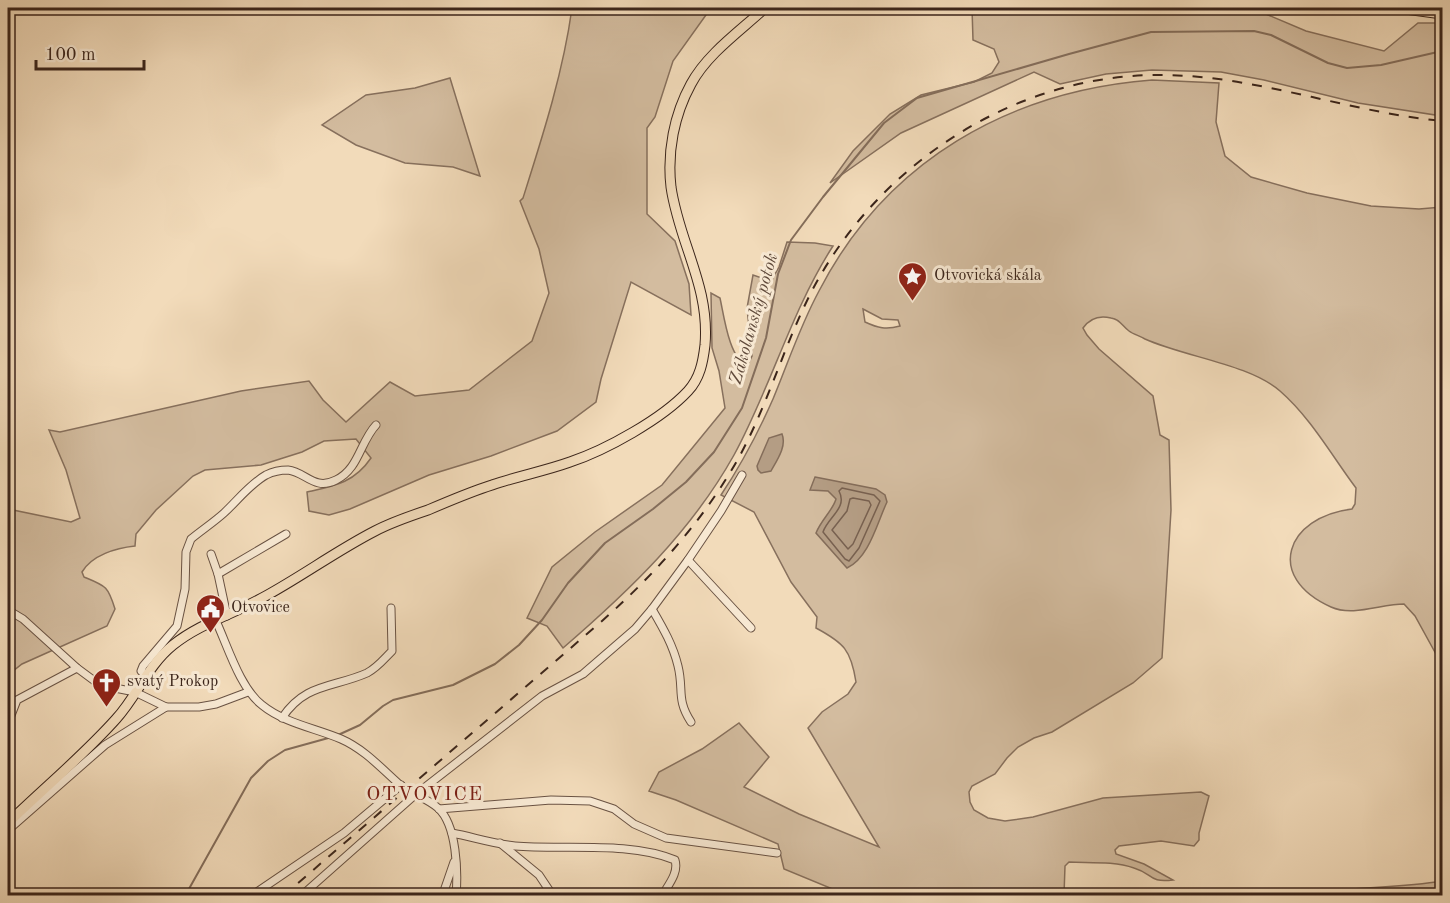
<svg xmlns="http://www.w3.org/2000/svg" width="1450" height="903" font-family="'Old Standard TT',serif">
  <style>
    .green { fill: #d3bc9f; stroke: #87705d; stroke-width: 1.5; fill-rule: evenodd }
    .water { fill: #b49d84; stroke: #846d5a; stroke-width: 1.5 }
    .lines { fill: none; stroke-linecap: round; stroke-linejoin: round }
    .shore { stroke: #786150; stroke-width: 1.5 }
    .stream { stroke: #846d5a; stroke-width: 2 }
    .minor-casing { stroke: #695243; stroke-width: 9 }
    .major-casing { stroke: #3b251b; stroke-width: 11 }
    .minor { stroke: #f7e8d2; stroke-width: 7 }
    .major { stroke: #f2dbba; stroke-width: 9 }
    .rail { stroke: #3b251b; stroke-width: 2; stroke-dasharray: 10 10; stroke-linecap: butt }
    .labels { text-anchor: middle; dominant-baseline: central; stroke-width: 6; stroke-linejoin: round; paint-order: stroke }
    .poi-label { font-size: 16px; fill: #3b251b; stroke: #f7e8d2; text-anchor: start }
    .water-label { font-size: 18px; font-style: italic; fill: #5f493a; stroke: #f7e8d2 }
    .quarter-label { font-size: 20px; letter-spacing: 1.5px; fill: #7a1f14; stroke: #f7e8d2 }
  </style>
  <rect width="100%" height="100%" fill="#f2dbba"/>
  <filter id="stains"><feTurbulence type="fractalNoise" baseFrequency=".00333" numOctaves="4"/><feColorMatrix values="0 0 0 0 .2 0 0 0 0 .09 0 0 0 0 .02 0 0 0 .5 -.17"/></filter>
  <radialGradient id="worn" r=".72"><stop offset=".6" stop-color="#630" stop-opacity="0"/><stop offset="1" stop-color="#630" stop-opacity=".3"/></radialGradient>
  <g class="green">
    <path d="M572 8H711L673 61 655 117 647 128V214L675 241 689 284 691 315 631 282 601 379 596 402 557 431 491 456 429 475 350 509 329 515 309 511 307 492C334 486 354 483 371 458L356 439 324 441 302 452 261 465 205 470 193 476 156 510 136 534 135 546C116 548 92 555 82 572L84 577C106 586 108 586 115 609L107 626 22 664 8 675V509L71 522 80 518 66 470 49 430 60 432 241 391 309 381 323 400 346 422 390 382 415 396 469 390 532 341 549 293 539 249 520 201 523 198C543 135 563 73 572 8Z"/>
    <polygon points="972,8 1260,8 1261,12 1306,31 1384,51 1418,23 1442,23 1442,116 1358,103 1264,80 1221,72 1152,70 1106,74 1060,84 1034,72 901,133 830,183 853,151 890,114 921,95 974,82 992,73 999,62 994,49 973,40"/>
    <polygon points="450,78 480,176 453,167 405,163 356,145 322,125 366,95 415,88"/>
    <path d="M1152 80 1219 83 1216 122 1225 156 1251 177 1307 193 1371 206 1419 209 1442 207V665L1415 616 1404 604C1381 604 1353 617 1331 607 1264 577 1286 517 1352 509L1355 504 1356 488C1332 456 1311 418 1280 391 1249 364 1185 357 1145 339 1140 336 1133 334 1129 331 1122 326 1120 319 1111 318 1099 315 1090 318 1083 328L1087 335 1099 349 1153 396 1160 435 1169 440 1171 510 1162 658 1133 683 1052 732 1034 738 1018 747 1007 758 995 774 972 786 969 792 970 802 974 810 988 818 1005 821 1033 817 1103 798 1201 792 1209 796 1199 833V840L1194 846 1161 841 1119 846 1115 850 1116 854 1144 864 1173 880C1148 883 1154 874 1134 868 1114 861 1090 863 1069 862L1065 866 1064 895H847L784 869 778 844 676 800 649 791 659 772 702 749 739 723 769 757 744 787 799 814 879 847 808 728 822 712 848 694 856 682C851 650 844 643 816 628L817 617 791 582 754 512 721 495C741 465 758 433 773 399 788 363 800 326 819 291 886 161 1009 91 1152 80ZM863 309 882 319 898 320 900 326C886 330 878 328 865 322Z"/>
    <path d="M787 242 815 243 833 246C791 311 771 387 734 455 691 532 629 591 563 648L547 626 527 618 552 567 595 532 662 485 725 408 719 371 712 348 711 293 720 298C724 316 729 358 747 366L752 356 747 308 753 275 771 281 779 267Z"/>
    <path d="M1442 881V895H1301C1348 886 1396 889 1442 881Z"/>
  </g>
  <g class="water">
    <path d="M782 434C787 446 777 460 771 471L761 473 758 470 757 466 769 438Z"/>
    <path d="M815 477 876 489 885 495 887 502C877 523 869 558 847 568L816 533C821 520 833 510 836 499L828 491 810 490Z"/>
  </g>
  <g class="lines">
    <g class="shore">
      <path d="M842 488 874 495 880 501 859 548 849 561 845 559 823 532C828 517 848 508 839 491Z"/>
      <polygon points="853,498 869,501 871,505 853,544 848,549 832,530 847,511 850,499"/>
    </g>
    <g class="stream">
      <polyline points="338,735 360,725 383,706 393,700 453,685 495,664 519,645 542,620 568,583 605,543 653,509 686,482 714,452 742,408 766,338 778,274 791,240 823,197 884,123 917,98 1069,54 1151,32 1254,31 1271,35 1328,63 1347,68 1381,65 1442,51"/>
      <polyline points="185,896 251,778 268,761 285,750 332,737"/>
    </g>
    <defs>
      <g id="minor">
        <polyline points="211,554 218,574 227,616"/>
        <polyline points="688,560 751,628"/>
        <polyline points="218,574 286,534"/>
        <path d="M652 609C663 628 673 645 678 666 684 690 676 699 691 722"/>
        <polyline points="8,610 23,619 77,668"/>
        <path d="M216 621C228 647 240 688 262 705 284 723 315 728 341 739 364 749 381 768 399 784 411 794 427 798 438 808 457 825 458 872 456 896"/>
        <path d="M145 675 141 671 143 666 177 626 185 589 186 552 191 539C202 530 214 522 224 513 237 501 250 484 266 475 272 472 281 470 288 470 306 472 314 491 336 480 359 469 360 442 376 425"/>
        <path d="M282 718C305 683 333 688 367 673 377 668 384 659 392 651L391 608"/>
        <polyline points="8,723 17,700 77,668 100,685 135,692 166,707"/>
        <polyline points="439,809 551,800 590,801 614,809 634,824 666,838 777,853"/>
        <polyline points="8,830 105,745 166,707 199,707 216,704 248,692"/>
        <path d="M452 833C473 837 494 844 515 846 564 850 630 841 675 860 679 873 668 885 662 896"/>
        <polyline points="500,843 539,875 553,896"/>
        <polyline points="27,896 28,895"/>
        <polyline points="251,896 344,833 401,785"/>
        <polyline points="301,896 415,795 542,696 583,674 635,629 652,609 688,560 721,511 742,475"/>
        <polyline points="440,896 444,891 454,862"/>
        <polyline points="730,896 749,896"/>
      </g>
      <g id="major">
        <polyline points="1398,8 1442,14"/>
        <path d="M8 823C44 788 83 756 116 719 138 695 147 666 173 645 199 624 233 614 262 598 301 577 336 551 375 531 392 522 410 516 428 510 449 501 470 492 492 485 518 476 545 471 570 462 606 450 662 419 688 391 700 378 703 362 705 345 710 286 679 243 671 187 667 152 674 115 691 84 707 54 740 31 765 8"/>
      </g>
    </defs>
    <use href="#minor" class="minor-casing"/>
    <use href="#major" class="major-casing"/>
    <use href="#minor" class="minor"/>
    <use href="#major" class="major"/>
    <path class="rail" d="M283 896 602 621C655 574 703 521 738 459 769 403 785 341 815 285 882 162 1015 76 1156 75 1254 74 1346 112 1442 121"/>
  </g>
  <defs>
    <symbol id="sight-pin" viewBox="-11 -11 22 30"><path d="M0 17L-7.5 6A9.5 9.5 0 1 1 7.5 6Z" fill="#8f2418" stroke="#f7e8d2"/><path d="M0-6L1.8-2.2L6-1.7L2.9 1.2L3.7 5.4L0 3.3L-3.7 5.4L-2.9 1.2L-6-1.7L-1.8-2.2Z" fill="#fff"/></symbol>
    <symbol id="civic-pin" viewBox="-11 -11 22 30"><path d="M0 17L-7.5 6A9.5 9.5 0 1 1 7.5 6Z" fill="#8f2418" stroke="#f7e8d2"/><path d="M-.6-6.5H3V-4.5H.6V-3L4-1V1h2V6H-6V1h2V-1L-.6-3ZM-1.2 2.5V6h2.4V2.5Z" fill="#fff"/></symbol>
    <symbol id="church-pin" viewBox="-11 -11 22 30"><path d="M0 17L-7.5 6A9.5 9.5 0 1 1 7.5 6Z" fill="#8f2418" stroke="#f7e8d2"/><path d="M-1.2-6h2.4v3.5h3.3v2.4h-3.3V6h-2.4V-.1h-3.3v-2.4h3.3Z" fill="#fff"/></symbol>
  </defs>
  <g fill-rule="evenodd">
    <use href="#sight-pin" x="896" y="260" width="33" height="45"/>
    <use href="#civic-pin" x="194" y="592" width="33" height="45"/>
    <use href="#church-pin" x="90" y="666" width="33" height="45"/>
  </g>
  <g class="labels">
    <g class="poi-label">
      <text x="934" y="276">Otvovická skála</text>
      <text x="231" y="608">Otvovice</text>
      <text x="127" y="682">svatý Prokop</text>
    </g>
    <g class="water-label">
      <text transform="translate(754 319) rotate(-74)">Zákolanský potok</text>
    </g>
    <g class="quarter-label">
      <text x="425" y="795">OTVOVICE</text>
    </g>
  </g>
  <rect width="1450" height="903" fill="none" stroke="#f2dbba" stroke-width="30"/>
  <rect x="9" y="9" width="1432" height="885" fill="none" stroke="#3b251b" stroke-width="3"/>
  <rect x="15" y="15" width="1420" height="873" fill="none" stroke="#3b251b" stroke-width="1.5"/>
  <path d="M36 60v9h108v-9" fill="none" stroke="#3b251b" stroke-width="3"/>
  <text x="45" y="60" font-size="18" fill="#3b251b" stroke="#f7e8d2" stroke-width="4.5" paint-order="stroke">100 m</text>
  <rect width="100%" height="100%" filter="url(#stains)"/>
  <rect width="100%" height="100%" fill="url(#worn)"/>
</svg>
